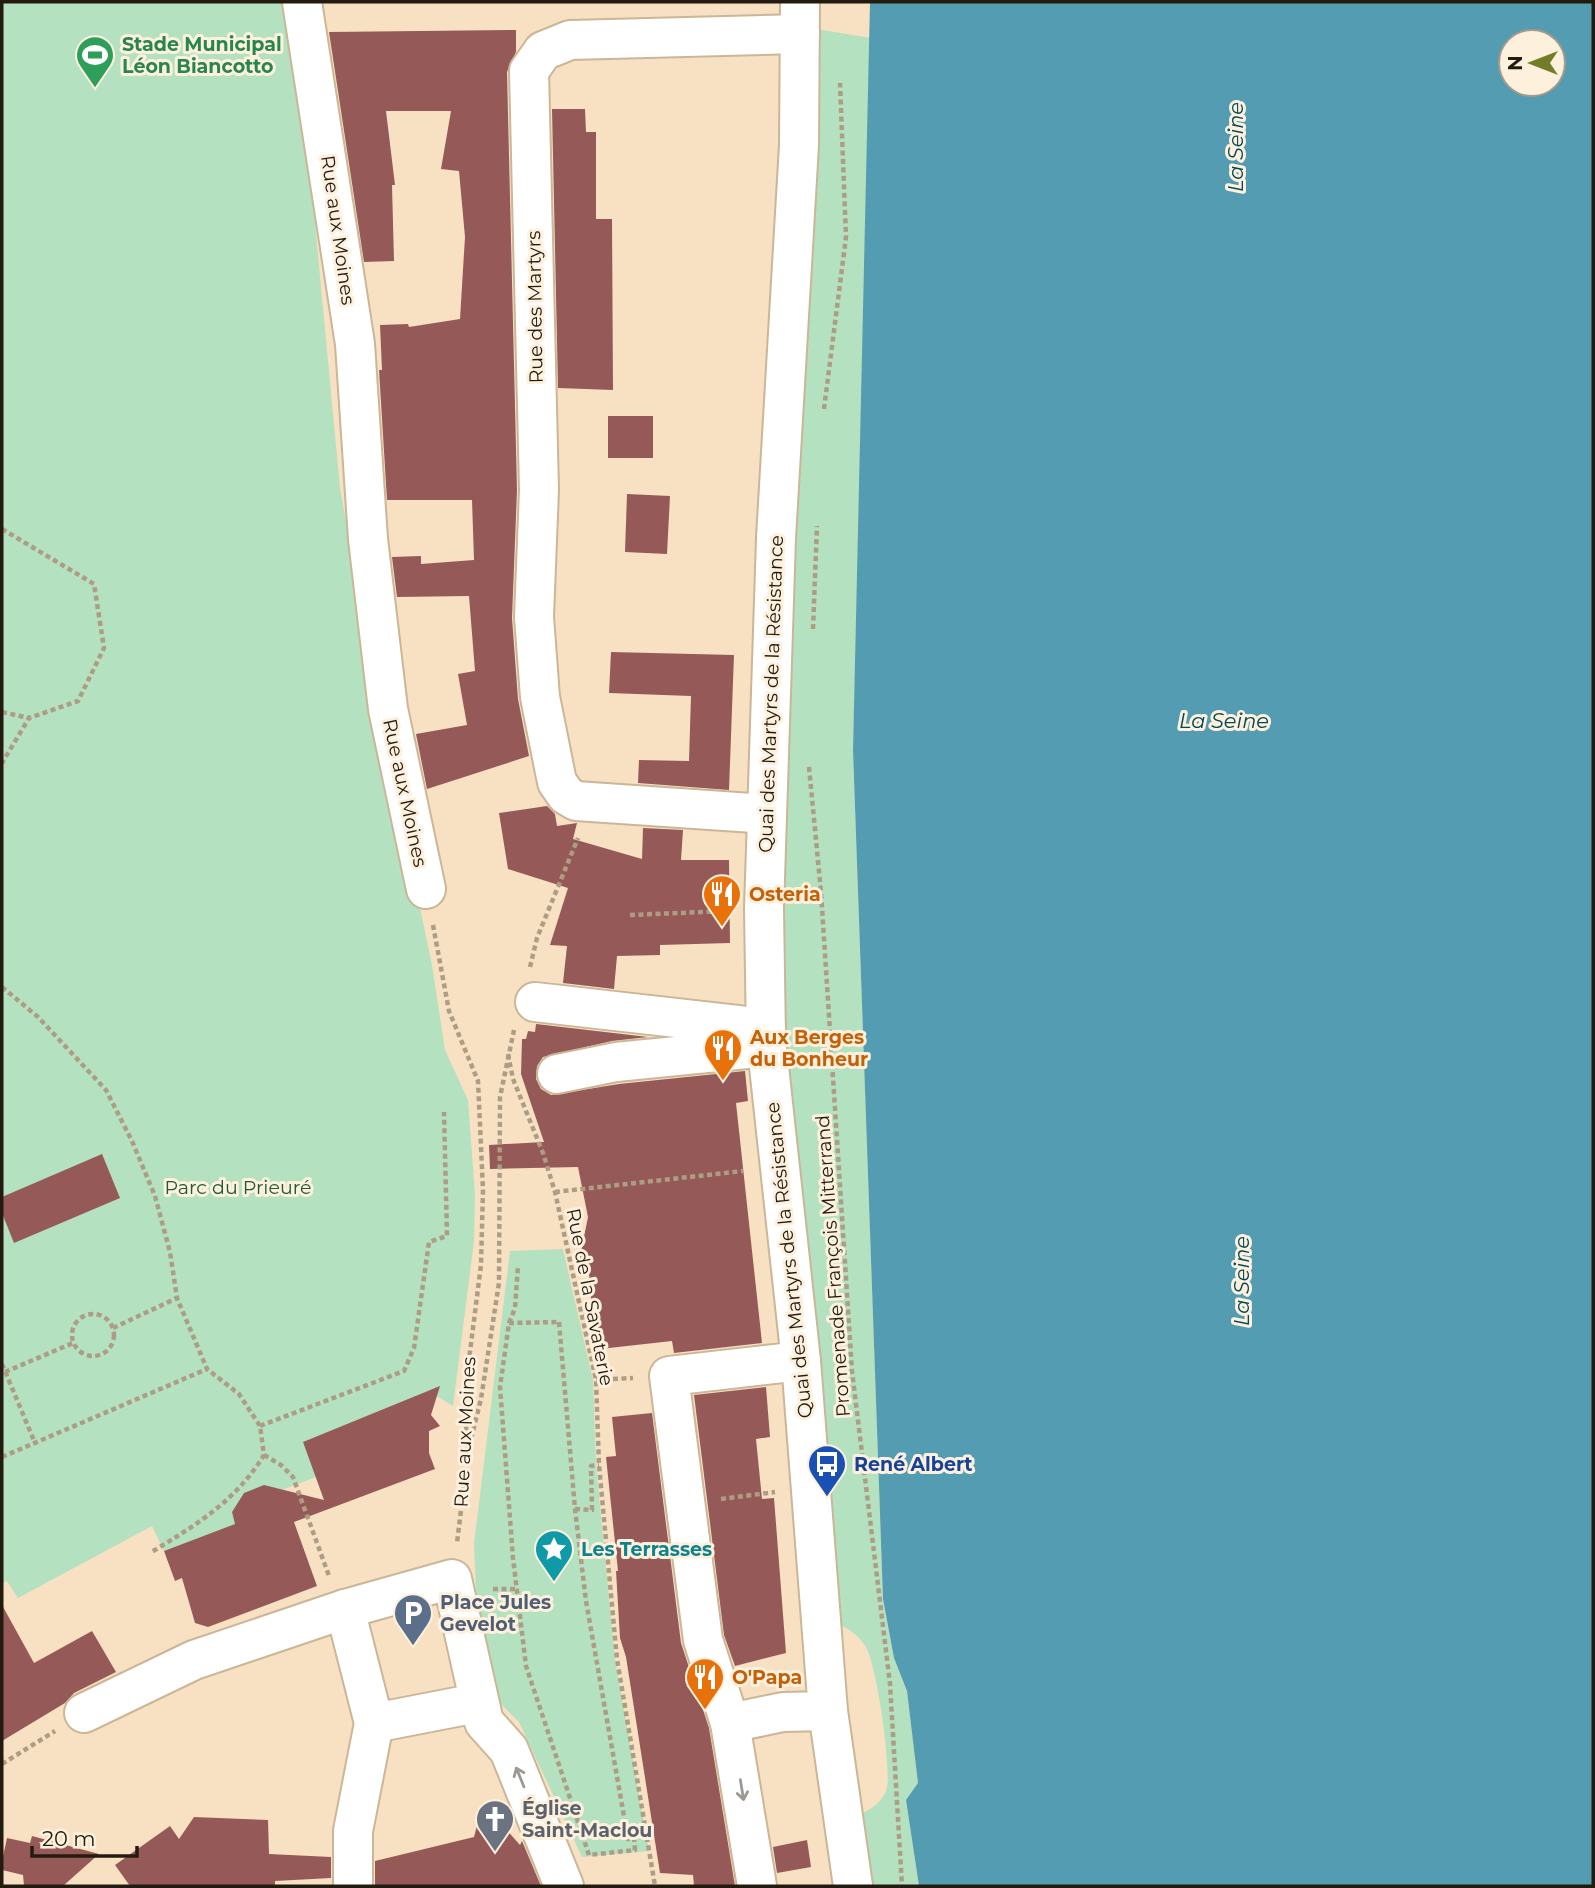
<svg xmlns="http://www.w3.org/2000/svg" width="1595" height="1888" font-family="Montserrat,sans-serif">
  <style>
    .green { fill: #b4e1c0 }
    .water { fill: #539cb1; fill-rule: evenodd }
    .building { fill: #955a58 }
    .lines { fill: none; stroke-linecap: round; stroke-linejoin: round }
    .minor-casing { stroke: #cbb698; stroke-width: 42 }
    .path { stroke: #ae9d85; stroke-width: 4.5; stroke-dasharray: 5 3.5; stroke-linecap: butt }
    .minor { stroke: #fff; stroke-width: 38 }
    .oneway { stroke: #9c9893 }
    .labels { text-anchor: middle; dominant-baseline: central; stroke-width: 6; stroke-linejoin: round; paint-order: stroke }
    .leisure-label { font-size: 19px; font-weight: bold; fill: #27864d; stroke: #fdf0dd; text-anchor: start }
    .street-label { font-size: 19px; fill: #231b10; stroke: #fdf0dd }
    .food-label { font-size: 19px; font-weight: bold; fill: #c56008; stroke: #fdf0dd; text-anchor: start }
    .park-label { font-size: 19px; fill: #1e5a34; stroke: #fdf0dd }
    .transit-label { font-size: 19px; font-weight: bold; fill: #164399; stroke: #fdf0dd; text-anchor: start }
    .culture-label { font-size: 19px; font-weight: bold; fill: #0d838f; stroke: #fdf0dd; text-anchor: start }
    .service-label { font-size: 19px; font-weight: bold; fill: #4e5e75; stroke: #fdf0dd; text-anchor: start }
    .worship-label { font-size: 19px; font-weight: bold; fill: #5b616d; stroke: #fdf0dd; text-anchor: start }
    .water-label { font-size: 21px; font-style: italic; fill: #044857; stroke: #fdf0dd }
  </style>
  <rect width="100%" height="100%" fill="#f7e1c2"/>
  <g class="green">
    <polygon points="2,2 287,2 313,202 340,488 394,783 432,965 445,1050 468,1100 475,1195 474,1241 453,1406 428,1391 304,1442 316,1477 235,1508 232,1512 234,1518 241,1522 164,1551 152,1526 18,1598 7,1581 2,1583"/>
    <path d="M810 28 871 38 853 750 883 1599 894 1658 907 1691 918 1783 906 1801 919 1886H861L853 1819C866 1811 884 1804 887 1787 891 1764 877 1667 866 1647 857 1632 843 1625 827 1621L776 982Z"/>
    <polygon points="563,1249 593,1380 596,1465 615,1660 649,1851 582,1857 519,1722 494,1697 476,1591 474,1544 510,1251"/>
  </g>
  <path class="water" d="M870 2H1593V1886H919L906 1800 918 1783 907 1691 894 1658 883 1599 853 750ZM1511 42H1553V84H1511Z"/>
  <g class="building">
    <polygon points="516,30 516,52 507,72 517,490 512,618 518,699 529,756 427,789 416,734 467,725 458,674 475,671 469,596 397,597 392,557 421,556 421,564 474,560 472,500 387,500 379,370 382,370 380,325 408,324 409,327 460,319 465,237 459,171 441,169 451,111 386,111 395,185 392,185 394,261 364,262 329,32"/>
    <polygon points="552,109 585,109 586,132 596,132 596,219 612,219 613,390 558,388"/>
    <rect x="608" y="416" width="45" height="42"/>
    <polygon points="627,494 670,496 667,554 625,552"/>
    <polygon points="611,652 734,655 729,790 638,783 639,760 689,761 691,696 609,693"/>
    <polygon points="547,806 555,814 557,826 577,823 573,839 642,859 643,828 683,830 681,860 729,860 730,943 660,945 660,955 617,956 614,989 563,983 567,946 550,945 568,888 508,869 499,813"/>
    <polygon points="536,1024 648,1037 612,1041 543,1057 537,1066 536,1079 541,1089 551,1095 619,1084 745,1071 748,1101 736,1103 762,1343 674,1353 672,1341 600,1349 597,1319 593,1319 589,1274 579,1262 588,1217 578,1167 490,1169 489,1145 544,1142 521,1074 522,1039 526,1039 528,1031 535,1032"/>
    <polygon points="102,1154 120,1198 14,1243 2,1213 2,1197"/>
    <polygon points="440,1386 431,1415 440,1426 429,1431 429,1453 435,1469 294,1522 317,1586 208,1627 195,1623 182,1578 175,1581 164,1551 235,1524 232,1512 244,1493 264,1485 324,1500 303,1442"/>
    <polygon points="766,1387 770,1437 756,1439 762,1499 774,1498 786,1653 735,1666 724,1635 694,1395"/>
    <polygon points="652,1413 681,1643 709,1728 735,1886 697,1886 694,1885 693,1875 660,1873 626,1657 620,1638 616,1571 618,1571 606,1457 616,1456 612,1417"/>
    <polygon points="2,1605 34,1663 92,1631 116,1672 74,1693 65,1703 2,1741"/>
    <polygon points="194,1817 268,1820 269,1854 331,1857 331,1878 275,1881 275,1886 130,1886 115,1865 170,1826 179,1839"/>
    <polygon points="495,1817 520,1845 522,1841 541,1886 375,1886 375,1861 474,1837 478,1822"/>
    <polygon points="32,1836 99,1854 63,1886 24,1886 23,1875 2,1870 2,1861 7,1838 30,1843"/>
    <polygon points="807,1840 811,1867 777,1873 773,1847"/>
  </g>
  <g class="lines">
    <defs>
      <g id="minor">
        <polyline points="302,2 355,344 368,539 388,709 426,889"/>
        <polyline points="800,2 799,145 776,538 764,909 766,1039 801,1361 828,1711 853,1886"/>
        <polyline points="767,814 576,801 566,795 557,782 540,697 534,617 539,490 529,71 543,51 570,40 800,34"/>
        <polyline points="535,1002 766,1028"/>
        <polyline points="557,1074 616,1062 767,1047"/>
        <polyline points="84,1713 194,1660 345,1609"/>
        <polyline points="374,1723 477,1703"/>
        <polyline points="730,1723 783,1712 828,1711"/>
        <polyline points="353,1886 353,1831 374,1723 345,1609 452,1579 484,1722 509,1750 564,1886"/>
        <polyline points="757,1886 730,1723 703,1640 669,1376 801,1361"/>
      </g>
    </defs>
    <use href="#minor" class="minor-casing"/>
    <g class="path">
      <polyline points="824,409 846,237 840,83"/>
      <polyline points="2,529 94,584 104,648 78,701 29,718 2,763"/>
      <polyline points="813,629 817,526"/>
      <polyline points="2,712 29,718"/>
      <polyline points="809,767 821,892 852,1371 890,1684 902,1886"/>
      <polyline points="630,915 727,911"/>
      <polyline points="433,925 449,1011 478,1081 483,1190 481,1265 464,1399 468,1452 457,1543"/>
      <polyline points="530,967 537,938 578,838"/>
      <path d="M2 987 38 1017 106 1090 132 1141 155 1196 170 1252 177 1298 207 1369 239 1394 260 1426 264 1455C235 1502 196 1525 150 1553"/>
      <polyline points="508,1054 513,1079 543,1153 555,1192 596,1380 599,1465 617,1659 655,1886"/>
      <polyline points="555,1192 743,1171"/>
      <circle cx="93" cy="1335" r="21"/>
      <polygon points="559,1322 575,1509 586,1601 628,1839 634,1838 635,1850 589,1855 526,1666 513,1558 500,1387 509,1323"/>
      <polyline points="509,1323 515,1308 518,1266"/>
      <polyline points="113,1328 177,1298"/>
      <polyline points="2,1364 35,1443"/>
      <polyline points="5,1372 73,1343"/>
      <polyline points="596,1380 633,1378"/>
      <polyline points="260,1426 404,1371 414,1348 429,1242 447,1236 444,1112"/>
      <polyline points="469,1447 481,1399 499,1283 500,1097 514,1030"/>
      <polyline points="264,1455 281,1465 293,1477 329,1576"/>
      <polyline points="2,1457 207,1369"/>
      <polyline points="721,1499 775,1492"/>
      <polyline points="575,1509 592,1510 591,1466 599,1465"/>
      <polyline points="493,1589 516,1589"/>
      <polyline points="2,1764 55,1731"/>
    </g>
    <use href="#minor" class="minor"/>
  </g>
  <defs><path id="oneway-shaft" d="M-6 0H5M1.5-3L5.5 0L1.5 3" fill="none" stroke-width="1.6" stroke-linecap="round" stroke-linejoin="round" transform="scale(1.75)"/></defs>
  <g class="oneway">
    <use href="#oneway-shaft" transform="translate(520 1777) rotate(-112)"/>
    <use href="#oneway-shaft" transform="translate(742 1790) rotate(81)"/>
  </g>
  <defs>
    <symbol id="stadium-pin" viewBox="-11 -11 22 30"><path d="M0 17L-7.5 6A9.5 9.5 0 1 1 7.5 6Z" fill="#2e9e5b" stroke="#fdf0dd"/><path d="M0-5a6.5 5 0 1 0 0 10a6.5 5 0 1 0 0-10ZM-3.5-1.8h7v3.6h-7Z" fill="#fff"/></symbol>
    <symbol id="restaurant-pin" viewBox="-11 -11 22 30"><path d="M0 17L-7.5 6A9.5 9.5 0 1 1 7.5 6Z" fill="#e8710a" stroke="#fdf0dd"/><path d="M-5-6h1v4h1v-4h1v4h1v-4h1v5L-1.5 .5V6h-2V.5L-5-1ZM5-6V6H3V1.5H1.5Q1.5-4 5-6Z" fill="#fff"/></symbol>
    <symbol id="bus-pin" viewBox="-11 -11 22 30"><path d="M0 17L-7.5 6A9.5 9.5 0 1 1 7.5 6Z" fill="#1a4fb4" stroke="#fdf0dd"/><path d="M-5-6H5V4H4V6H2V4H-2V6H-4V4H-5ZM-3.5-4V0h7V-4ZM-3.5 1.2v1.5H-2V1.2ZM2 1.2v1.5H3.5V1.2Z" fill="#fff"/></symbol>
    <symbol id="sight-pin" viewBox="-11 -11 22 30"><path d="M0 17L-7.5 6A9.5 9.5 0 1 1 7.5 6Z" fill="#0f9aa8" stroke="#fdf0dd"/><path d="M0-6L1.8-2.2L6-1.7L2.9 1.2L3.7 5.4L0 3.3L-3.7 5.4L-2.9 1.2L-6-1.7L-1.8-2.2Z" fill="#fff"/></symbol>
    <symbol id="parking-pin" viewBox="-11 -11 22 30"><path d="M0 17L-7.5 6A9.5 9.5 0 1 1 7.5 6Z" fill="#5c6f8a" stroke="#fdf0dd"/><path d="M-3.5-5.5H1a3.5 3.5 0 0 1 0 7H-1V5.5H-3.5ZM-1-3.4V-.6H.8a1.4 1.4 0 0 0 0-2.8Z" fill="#fff"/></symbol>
    <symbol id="church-pin" viewBox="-11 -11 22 30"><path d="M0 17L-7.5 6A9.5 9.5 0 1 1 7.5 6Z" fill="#6b7280" stroke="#fdf0dd"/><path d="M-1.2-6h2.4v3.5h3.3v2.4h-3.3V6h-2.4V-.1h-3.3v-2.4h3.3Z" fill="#fff"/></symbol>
  </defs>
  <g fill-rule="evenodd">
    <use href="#stadium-pin" x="73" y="33" width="44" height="60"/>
    <use href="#restaurant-pin" x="700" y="872" width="44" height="60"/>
    <use href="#restaurant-pin" x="701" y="1026" width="44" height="60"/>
    <use href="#bus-pin" x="805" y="1442" width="44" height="60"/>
    <use href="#sight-pin" x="532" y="1527" width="44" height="60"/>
    <use href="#parking-pin" x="391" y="1591" width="44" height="60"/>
    <use href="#restaurant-pin" x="683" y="1655" width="44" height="60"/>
    <use href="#church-pin" x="473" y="1797" width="44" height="60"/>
  </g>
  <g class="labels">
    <g class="leisure-label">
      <text x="122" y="44">Stade Municipal<tspan x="122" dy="22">Léon Biancotto</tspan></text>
    </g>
    <g class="street-label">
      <text transform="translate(338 230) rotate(82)">Rue aux Moines</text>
      <text transform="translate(535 307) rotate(-91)">Rue des Martyrs</text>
      <text transform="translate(771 694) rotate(-88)">Quai des Martyrs de la Résistance</text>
      <text transform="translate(405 793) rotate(78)">Rue aux Moines</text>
      <text transform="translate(789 1260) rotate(-96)">Quai des Martyrs de la Résistance</text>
      <text transform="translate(833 1266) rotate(-94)">Promenade François Mitterrand</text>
      <text transform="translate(590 1297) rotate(79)">Rue de la Savaterie</text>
      <text transform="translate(465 1432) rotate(-87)">Rue aux Moines</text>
    </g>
    <g class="food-label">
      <text x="749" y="894">Osteria</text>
      <text x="750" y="1037">Aux Berges<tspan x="750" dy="22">du Bonheur</tspan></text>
      <text x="732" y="1677">O'Papa</text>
    </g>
    <g class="park-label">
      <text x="238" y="1187">Parc du Prieuré</text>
    </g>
    <g class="transit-label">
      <text x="854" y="1464">René Albert</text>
    </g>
    <g class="culture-label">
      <text x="581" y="1549">Les Terrasses</text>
    </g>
    <g class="service-label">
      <text x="440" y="1602">Place Jules<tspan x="440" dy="22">Gevelot</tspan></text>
    </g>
    <g class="worship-label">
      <text x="522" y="1808">Église<tspan x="522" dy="22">Saint-Maclou</tspan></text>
    </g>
    <g class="water-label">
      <text transform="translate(1235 147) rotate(-90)">La Seine</text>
      <text x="1224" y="720">La Seine</text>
      <text transform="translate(1241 1281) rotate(-90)">La Seine</text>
    </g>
  </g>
  <rect width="1595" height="1888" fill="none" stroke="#231b10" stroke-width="7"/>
  <g transform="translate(1532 63) rotate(270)"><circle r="33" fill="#fdf0dd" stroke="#a69b8b" stroke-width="2"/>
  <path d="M0-5L12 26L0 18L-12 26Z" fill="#737c27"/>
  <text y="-10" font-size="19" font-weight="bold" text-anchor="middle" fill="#231b10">N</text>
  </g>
  <path d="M32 1846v10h105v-10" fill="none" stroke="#231b10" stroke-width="3.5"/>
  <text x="42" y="1846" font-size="21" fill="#231b10" stroke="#fdf0dd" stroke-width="5" paint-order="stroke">20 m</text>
</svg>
